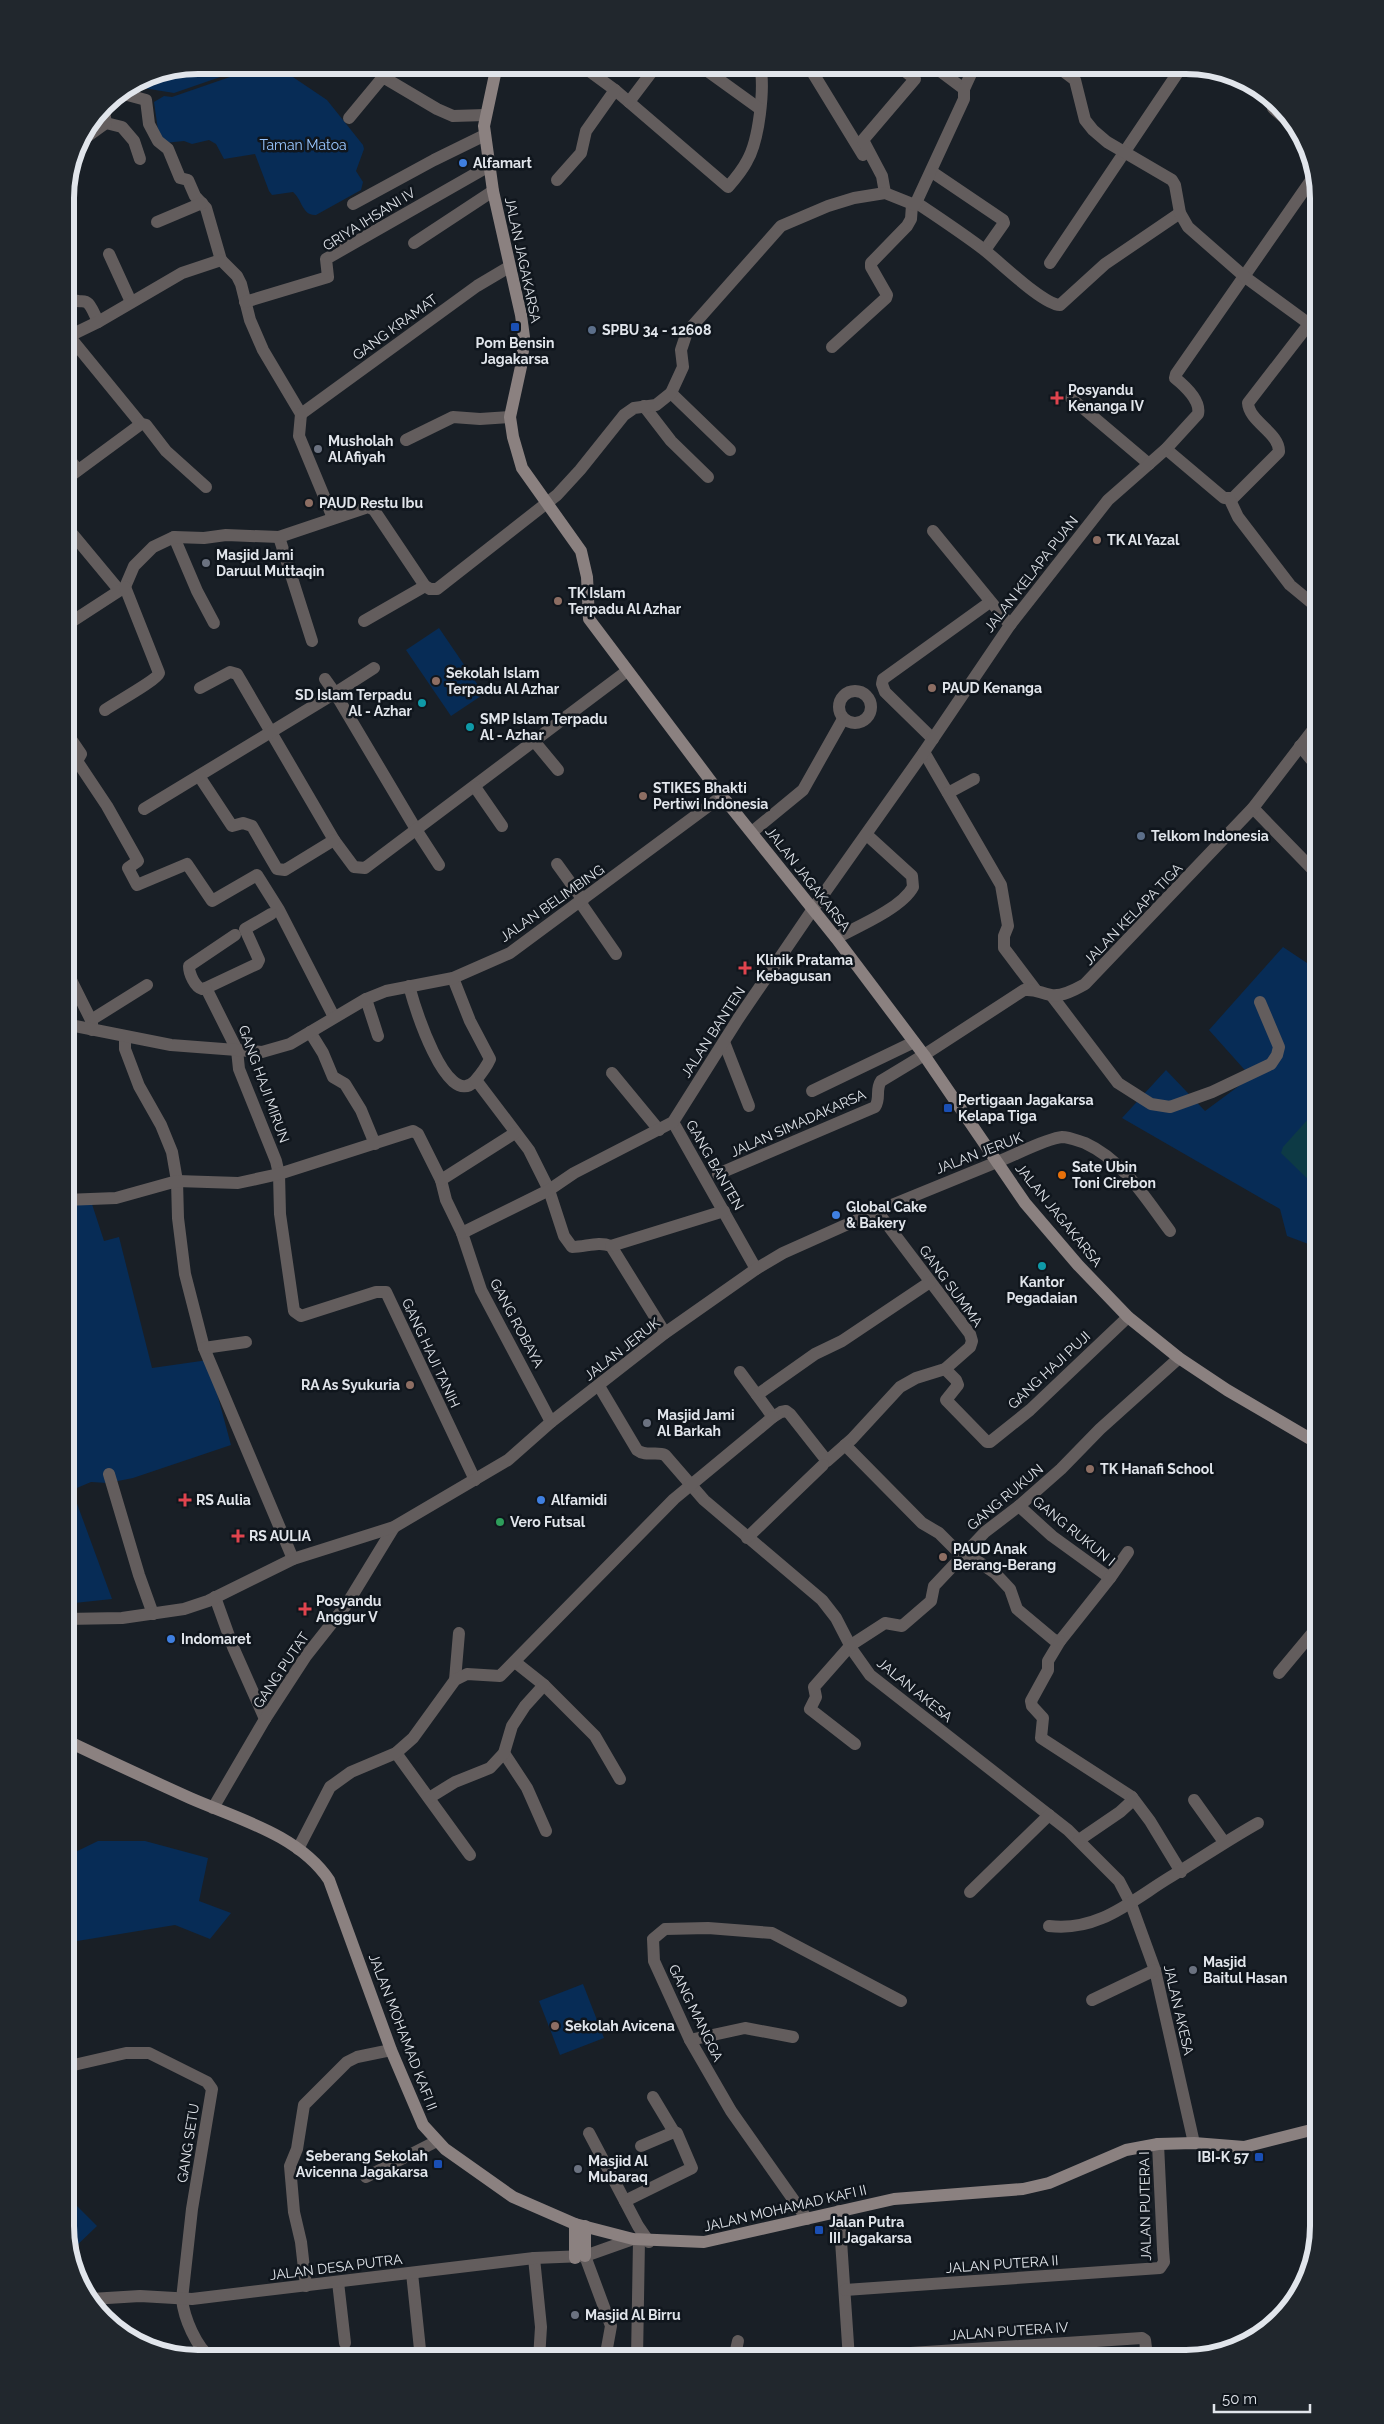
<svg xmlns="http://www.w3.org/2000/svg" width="1384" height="2424" font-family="Raleway,sans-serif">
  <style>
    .green { fill: #072c56 }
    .water { fill: #0d3a45 }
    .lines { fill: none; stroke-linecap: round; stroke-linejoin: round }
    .minor { stroke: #635d5d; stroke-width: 12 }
    .tertiary { stroke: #635d5d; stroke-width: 12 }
    .secondary { stroke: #8b8180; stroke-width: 12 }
    .shop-dot { fill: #3f7fe0; stroke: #10161d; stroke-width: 2 }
    .transit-dot { fill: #1a4fb4; stroke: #10161d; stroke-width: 2 }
    .service-dot { fill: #5c6f8a; stroke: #10161d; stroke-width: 2 }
    .health-dot { fill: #e0444e; stroke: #10161d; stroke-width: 2 }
    .worship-dot { fill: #6b7280; stroke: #10161d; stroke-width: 2 }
    .education-dot { fill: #8d6e63; stroke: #10161d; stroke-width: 2 }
    .culture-dot { fill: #0f9aa8; stroke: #10161d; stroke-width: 2 }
    .food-dot { fill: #e8710a; stroke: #10161d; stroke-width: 2 }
    .leisure-dot { fill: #2e9e5b; stroke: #10161d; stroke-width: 2 }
    .labels { text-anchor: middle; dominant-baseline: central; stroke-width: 5; stroke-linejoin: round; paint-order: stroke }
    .park-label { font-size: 14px; fill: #99c6ff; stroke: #10161d }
    .poi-label { font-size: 14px; font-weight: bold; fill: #e1e5eb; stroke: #10161d; text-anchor: start }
    .street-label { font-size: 14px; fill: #e1e5eb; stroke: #10161d }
    .rim { fill: none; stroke: #e1e5eb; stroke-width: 6 }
  </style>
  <rect width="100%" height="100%" fill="#191f26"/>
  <g class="green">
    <polygon points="197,65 255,65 174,93 131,86 147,75"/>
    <path d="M265 65 281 69 327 100 363 145 364 149 356 171 363 182 361 190 316 215C302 216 302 199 293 192L272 195 269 191 255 154 224 159 216 144 209 140 192 144 184 141 164 143 158 130 154 102 164 96 172 97Z"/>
    <polygon points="439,628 484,694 451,716 406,650"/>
    <polygon points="1283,947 1319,971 1319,1248 1287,1236 1280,1209 1122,1118 1166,1070 1205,1111 1251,1077 1209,1030"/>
    <polygon points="91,1201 104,1241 119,1237 152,1368 208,1360 231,1445 133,1478 108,1483 91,1482 72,1490 112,1599 65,1604 65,1208"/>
    <polygon points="98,1841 145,1841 208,1858 199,1901 231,1913 210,1939 175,1925 65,1943 65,1857"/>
    <polygon points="583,1984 604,2038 560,2055 539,2001"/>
    <polygon points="65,2194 97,2226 71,2251 65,2227"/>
  </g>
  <polygon class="water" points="1319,1107 1319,1190 1281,1153 1283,1147"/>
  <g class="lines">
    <g class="minor">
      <polyline points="446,65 447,65"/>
      <path d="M581 65 615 90 728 187C735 179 742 171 747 161 759 141 765 88 760 65"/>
      <polyline points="699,65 760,109"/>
      <polyline points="808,65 863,155"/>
      <polyline points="932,65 964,89"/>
      <polyline points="342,66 343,65"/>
      <polyline points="120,93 146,100 149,124 158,141 168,149 180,178 188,180 195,196 206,208 221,260"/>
      <polyline points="629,102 657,65"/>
      <polyline points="1275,104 1273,108 1275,110 1296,128"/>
      <polyline points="103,106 106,123 122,127 134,141 140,159"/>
      <polyline points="349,118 383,77 437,109 453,116 485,115"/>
      <polyline points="77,144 106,123"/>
      <polyline points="932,172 1003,220 1004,223 985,250"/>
      <polyline points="557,180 581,153 586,131 615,90"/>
      <polyline points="885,193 882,176 863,140 915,79 897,65"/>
      <path d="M917 203C939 218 962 233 983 249 999 261 1042 304 1060 305L1105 264 1180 213"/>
      <polyline points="353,204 434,160 485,135"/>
      <polyline points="157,222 202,203"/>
      <polyline points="414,243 493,191"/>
      <polyline points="109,254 131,302"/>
      <polyline points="221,260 237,276 241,284 250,320 263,350 301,414 299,436 333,518"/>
      <polyline points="1050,263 1183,65"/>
      <path d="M65 297C86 309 84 288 98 322"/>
      <polyline points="245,302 328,277 326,259 489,166"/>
      <polyline points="69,336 141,424"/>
      <polyline points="65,338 98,322 182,273 221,260"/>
      <polyline points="832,347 886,298 887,295 871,267 871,263 907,226 911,219 912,205"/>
      <polyline points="671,393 730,450"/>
      <polyline points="1071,398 1149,464"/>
      <polyline points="644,406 671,441 708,477"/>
      <polyline points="301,414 477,286 509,267"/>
      <polyline points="406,440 453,417 480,419 510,417"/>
      <path d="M1166 449 1224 498H1233L1279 452C1280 433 1249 422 1248 403L1309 324"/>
      <polyline points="65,454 78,470"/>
      <polyline points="65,480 141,424 146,425 166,451 206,487"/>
      <polyline points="1230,500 1238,517 1290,585 1319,609"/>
      <polyline points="65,525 119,590"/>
      <polyline points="933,531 1010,625"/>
      <polyline points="174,537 197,591 214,623"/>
      <polyline points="279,537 312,641"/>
      <polyline points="125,587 134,566 153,547 174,537 204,538 226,535 279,537 368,507 374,510 425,586 430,589 437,589 557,495 580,470 624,415 634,408 656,405 671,393 683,367 681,350 687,332 781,226 828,206 854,198 885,193 915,205 964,99 964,89 975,65"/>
      <polyline points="364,621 425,586"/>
      <polyline points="65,626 125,587"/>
      <polyline points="374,668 335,693 417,831 439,865"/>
      <polyline points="200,688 230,672 237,674 334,840 354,867 365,868 627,671"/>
      <circle cx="855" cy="707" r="16"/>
      <path d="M105 710C115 703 157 680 159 673L125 587"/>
      <polyline points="65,727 68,735 81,754 77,761 107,806 138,861 128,868 137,885 187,864 212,901 257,875 279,910 334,1017"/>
      <polyline points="933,739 885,692 882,684 883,679 990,602"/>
      <polyline points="534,741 558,770"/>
      <polyline points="1300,746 1319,769"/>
      <polyline points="924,752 1001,885 1008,926 1004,936 1004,948 1035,989"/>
      <polyline points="199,776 232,826 243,823 252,826 277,869 285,870 334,840"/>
      <polyline points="475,787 502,826"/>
      <polyline points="948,793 974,779"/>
      <polyline points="1253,808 1319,876"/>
      <polyline points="144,809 335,693 325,679"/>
      <polyline points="752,832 803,790 843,719"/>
      <polyline points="557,864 583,900"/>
      <polyline points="580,902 616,954"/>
      <polyline points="271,914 245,929 259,960 257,964 206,988 237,1050 239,1069 276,1161 279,1174 280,1214 294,1311 301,1316 376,1292 386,1292 475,1480"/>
      <path d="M836 938C857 927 902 908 913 887L912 876 867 835"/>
      <polyline points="65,968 92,1022 92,1030"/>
      <path d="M409 986C414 1004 446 1111 475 1081 481 1074 486 1068 490 1059L470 1021 453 978"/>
      <path d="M206 988 202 989C195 987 189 974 189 966L235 935"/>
      <polyline points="1052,996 1118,1083 1151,1104 1170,1107 1212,1092 1271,1064 1277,1055 1279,1047 1260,1002"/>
      <polyline points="366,999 378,1036"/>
      <polyline points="91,1020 147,985"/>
      <polyline points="310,1032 323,1053 333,1077 345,1084 361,1110 375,1144"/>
      <polyline points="125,1037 125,1049 139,1086 161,1125 172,1152 177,1181 178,1218 185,1274 204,1348 293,1559"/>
      <polyline points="724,1042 749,1106"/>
      <polyline points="612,1073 659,1130"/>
      <path d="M476 1080 529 1150 549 1190 564 1236 572 1247C586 1247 598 1241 611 1246L665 1333"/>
      <polyline points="812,1091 914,1042"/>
      <polyline points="673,1122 756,1269"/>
      <path d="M997 1162C1013 1156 1047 1138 1062 1137 1070 1137 1078 1141 1085 1143 1124 1161 1145 1198 1170 1231"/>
      <path d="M718 1174 875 1107C881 1098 875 1090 881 1081L924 1055"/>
      <polyline points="441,1180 446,1200 462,1233 481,1290 551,1422"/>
      <polyline points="65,1200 116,1198 177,1181 238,1183 279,1174 413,1131 418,1134 441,1180 515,1133"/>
      <path d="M462 1233 549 1190 574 1173 673 1122 738 1019 813 909 924 752 1010 625 1108 500 1166 449 1198 414C1201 401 1185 386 1175 378L1176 374 1314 176"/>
      <polyline points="611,1246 724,1211"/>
      <polyline points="204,1348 246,1342"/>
      <polyline points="945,1369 956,1380 958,1385 946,1400 987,1442 990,1442 1030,1410 1128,1317"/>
      <polyline points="740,1372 773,1417 781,1412 786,1411 790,1414 827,1461 852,1439 900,1387 916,1378 945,1369 970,1347 972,1341 970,1334 877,1211"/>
      <path d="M599 1386 637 1450C646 1457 656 1451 665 1455L704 1500 822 1600 836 1618 853 1651 870 1675 1068 1830 1119 1881 1131 1904 1155 1970 1194 2143"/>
      <polyline points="757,1395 815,1354 842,1341 930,1282"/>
      <polyline points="845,1445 922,1523 939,1533 961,1555"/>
      <polyline points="109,1474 139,1575 153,1614"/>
      <polyline points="1019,1506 1052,1536 1110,1578"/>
      <polyline points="747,1538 823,1465"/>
      <polyline points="964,1552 995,1573 1010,1589 1017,1609 1054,1640 1060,1641 1110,1578 1128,1552"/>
      <polyline points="215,1597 233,1647 265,1719"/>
      <polyline points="1060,1641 1048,1661 1048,1670 1031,1701 1032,1706 1043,1718 1041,1738 1132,1797 1132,1801 1120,1812 1079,1840"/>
      <polyline points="515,1662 544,1685 595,1736 620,1779"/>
      <polyline points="1279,1673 1319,1625"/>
      <polyline points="455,1680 459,1633"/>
      <polyline points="855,1744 810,1709 816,1697 814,1687 851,1645 885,1623 902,1626 931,1601 934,1586 985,1532 1019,1506 1061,1469 1100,1429 1179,1358"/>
      <polyline points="396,1753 470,1855"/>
      <polyline points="504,1753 527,1788 546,1831"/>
      <polyline points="1132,1797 1150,1821 1181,1872"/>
      <polyline points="429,1798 455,1782 490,1768 504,1753 512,1726 525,1706 544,1685"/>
      <polyline points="1194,1800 1224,1842"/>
      <polyline points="213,1808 265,1719 306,1656 347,1604 394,1527"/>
      <polyline points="298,1849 330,1787 351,1772 396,1753 413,1738 455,1680 467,1674 500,1676 674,1499 773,1417"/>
      <polyline points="970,1892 1049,1815"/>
      <path d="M1049 1926C1097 1932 1130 1902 1167 1879 1197 1861 1226 1841 1258 1823"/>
      <polyline points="1092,2000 1155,1970"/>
      <polyline points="690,2040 745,2028 793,2037"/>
      <path d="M65 2067 126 2053H149L207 2082 212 2089 192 2209 182 2299C184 2318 196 2347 212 2359"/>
      <polyline points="653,2097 674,2132"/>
      <polyline points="1313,2130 1319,2140"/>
      <polyline points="589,2133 638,2226 649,2242"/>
      <polyline points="366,2177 437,2141"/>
      <polyline points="625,2201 692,2168 677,2133 674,2132 641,2146"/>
      <polyline points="839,2211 849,2359"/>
      <polyline points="807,2219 731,2111 690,2040 654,1961 653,1939 665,1929 708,1928 772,1933 901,2001"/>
      <polyline points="585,2256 611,2326 605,2359"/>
      <polyline points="534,2258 541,2327 539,2359"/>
      <polyline points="412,2273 421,2359"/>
      <polyline points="338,2282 345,2343"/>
      <polyline points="306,2286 301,2242 294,2212 290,2166 297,2149 304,2105 347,2062 357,2057 391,2050"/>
      <polyline points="845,2290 1160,2268 1164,2262 1163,2249 1158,2144"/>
      <polyline points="849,2357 1142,2338 1145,2340 1146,2348 1138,2359"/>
      <polyline points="637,2359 639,2240"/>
      <polyline points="734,2359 738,2341"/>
    </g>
    <g class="tertiary">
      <polyline points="1055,65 1075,80 1085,120 1093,130 1107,142 1172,180 1175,185 1180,213 1188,227 1245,277 1319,331"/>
      <polyline points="65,1024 171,1045 262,1052 290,1044 366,999 386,991 453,978 510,953 722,796"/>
      <path d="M924 1055 1024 990C1038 989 1039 993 1051 995 1062 997 1076 989 1085 984L1253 808 1319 722"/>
      <polyline points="65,1619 122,1618 184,1609 208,1601 293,1559 394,1527 508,1460 551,1422 665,1333 756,1269 783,1253 877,1211 997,1162"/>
      <polyline points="91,2299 140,2296 192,2299 534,2258 585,2256 633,2239"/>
    </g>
    <g class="secondary">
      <polyline points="497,65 484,126 493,191 521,315 524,337 522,362 510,417 513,437 522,468 581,551 587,577 589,619 722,796 836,938 924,1055 1025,1203 1078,1265 1128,1317 1179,1358 1227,1390 1319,1444"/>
      <path d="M65 1740C107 1760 148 1779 190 1798 238 1819 299 1835 329 1880L391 2050 423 2125 445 2149 513 2197 575 2224 633 2239 704 2242 894 2199 1023 2189 1049 2183 1126 2150 1158 2144 1194 2143 1244 2147 1319 2128"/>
      <polyline points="585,2226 585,2256"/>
      <polyline points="575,2258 575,2224"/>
    </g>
  </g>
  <g class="shop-dot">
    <circle cx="463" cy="163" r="5"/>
    <circle cx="836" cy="1215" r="5"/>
    <circle cx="541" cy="1500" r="5"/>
    <circle cx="171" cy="1639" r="5"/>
  </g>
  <g class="transit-dot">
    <rect x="510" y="322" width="10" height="10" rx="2.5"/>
    <rect x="943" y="1103" width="10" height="10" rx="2.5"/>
    <rect x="1254" y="2152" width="10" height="10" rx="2.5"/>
    <rect x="433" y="2159" width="10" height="10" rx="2.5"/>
    <rect x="814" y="2225" width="10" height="10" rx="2.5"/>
  </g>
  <g class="service-dot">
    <circle cx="592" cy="330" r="5"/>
    <circle cx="1141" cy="836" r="5"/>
  </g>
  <g class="health-dot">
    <path d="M1054.5 390.5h5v5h5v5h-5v5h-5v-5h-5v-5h5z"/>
    <path d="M742.5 960.5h5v5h5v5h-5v5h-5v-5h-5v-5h5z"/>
    <path d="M182.5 1492.5h5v5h5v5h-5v5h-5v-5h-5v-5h5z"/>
    <path d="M235.5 1528.5h5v5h5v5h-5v5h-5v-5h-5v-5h5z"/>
    <path d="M302.5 1601.5h5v5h5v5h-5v5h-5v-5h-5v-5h5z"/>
  </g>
  <g class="worship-dot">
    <circle cx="318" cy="449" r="5"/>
    <circle cx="206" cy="563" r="5"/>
    <circle cx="647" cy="1423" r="5"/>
    <circle cx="1193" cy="1970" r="5"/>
    <circle cx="578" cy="2169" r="5"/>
    <circle cx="575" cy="2315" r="5"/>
  </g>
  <g class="education-dot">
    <circle cx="309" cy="503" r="5"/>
    <circle cx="1097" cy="540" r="5"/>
    <circle cx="558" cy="601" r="5"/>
    <circle cx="436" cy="681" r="5"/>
    <circle cx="932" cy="688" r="5"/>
    <circle cx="643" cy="796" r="5"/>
    <circle cx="410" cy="1385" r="5"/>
    <circle cx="1090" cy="1469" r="5"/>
    <circle cx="943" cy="1557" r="5"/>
    <circle cx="555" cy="2026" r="5"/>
  </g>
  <g class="culture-dot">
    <circle cx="422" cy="703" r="5"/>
    <circle cx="470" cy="727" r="5"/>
    <circle cx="1042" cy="1266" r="5"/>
  </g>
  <circle class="food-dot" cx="1062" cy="1175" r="5"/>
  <circle class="leisure-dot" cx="500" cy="1522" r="5"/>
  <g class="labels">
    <g class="park-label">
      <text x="303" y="145">Taman Matoa</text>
    </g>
    <g class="poi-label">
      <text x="473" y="163">Alfamart</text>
      <text x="602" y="330">SPBU 34 - 12608</text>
      <text x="515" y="343" text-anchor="middle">Pom Bensin<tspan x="515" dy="16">Jagakarsa</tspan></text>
      <text x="1068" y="390">Posyandu<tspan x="1068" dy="16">Kenanga IV</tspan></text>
      <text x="328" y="441">Musholah<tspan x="328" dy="16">Al Afiyah</tspan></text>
      <text x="319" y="503">PAUD Restu Ibu</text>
      <text x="1107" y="540">TK Al Yazal</text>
      <text x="216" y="555">Masjid Jami<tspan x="216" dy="16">Daruul Muttaqin</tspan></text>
      <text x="568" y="593">TK Islam<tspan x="568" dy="16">Terpadu Al Azhar</tspan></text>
      <text x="446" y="673">Sekolah Islam<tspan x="446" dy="16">Terpadu Al Azhar</tspan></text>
      <text x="942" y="688">PAUD Kenanga</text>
      <text x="412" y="695" text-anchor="end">SD Islam Terpadu<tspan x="412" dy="16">Al - Azhar</tspan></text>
      <text x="480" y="719">SMP Islam Terpadu<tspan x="480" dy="16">Al - Azhar</tspan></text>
      <text x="653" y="788">STIKES Bhakti<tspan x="653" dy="16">Pertiwi Indonesia</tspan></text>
      <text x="1151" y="836">Telkom Indonesia</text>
      <text x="756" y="960">Klinik Pratama<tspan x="756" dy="16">Kebagusan</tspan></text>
      <text x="958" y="1100">Pertigaan Jagakarsa<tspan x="958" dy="16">Kelapa Tiga</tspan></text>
      <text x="1072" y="1167">Sate Ubin<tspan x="1072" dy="16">Toni Cirebon</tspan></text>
      <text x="846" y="1207">Global Cake<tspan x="846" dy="16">&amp; Bakery</tspan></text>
      <text x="1042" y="1282" text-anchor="middle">Kantor<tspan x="1042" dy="16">Pegadaian</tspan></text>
      <text x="400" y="1385" text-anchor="end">RA As Syukuria</text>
      <text x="657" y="1415">Masjid Jami<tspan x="657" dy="16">Al Barkah</tspan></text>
      <text x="1100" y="1469">TK Hanafi School</text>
      <text x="196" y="1500">RS Aulia</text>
      <text x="551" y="1500">Alfamidi</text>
      <text x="510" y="1522">Vero Futsal</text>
      <text x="249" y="1536">RS AULIA</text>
      <text x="953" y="1549">PAUD Anak<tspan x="953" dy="16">Berang-Berang</tspan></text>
      <text x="316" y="1601">Posyandu<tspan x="316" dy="16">Anggur V</tspan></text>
      <text x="181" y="1639">Indomaret</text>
      <text x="1203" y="1962">Masjid<tspan x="1203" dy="16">Baitul Hasan</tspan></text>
      <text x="565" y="2026">Sekolah Avicena</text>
      <text x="428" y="2156" text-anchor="end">Seberang Sekolah<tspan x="428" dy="16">Avicenna Jagakarsa</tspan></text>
      <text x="1249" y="2157" text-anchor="end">IBI-K 57</text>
      <text x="588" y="2161">Masjid Al<tspan x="588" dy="16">Mubaraq</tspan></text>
      <text x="829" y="2222">Jalan Putra<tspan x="829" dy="16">III Jagakarsa</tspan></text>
      <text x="585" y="2315">Masjid Al Birru</text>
    </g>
    <g class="street-label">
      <text transform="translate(369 219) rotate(-32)">GRIYA IHSANI IV</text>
      <text transform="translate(523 260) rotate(78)">JALAN JAGAKARSA</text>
      <text transform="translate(395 327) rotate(-36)">GANG KRAMAT</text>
      <text transform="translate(1031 574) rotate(-52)">JALAN KELAPA PUAN</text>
      <text transform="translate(808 879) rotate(52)">JALAN JAGAKARSA</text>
      <text transform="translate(552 903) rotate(-35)">JALAN BELIMBING</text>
      <text transform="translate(1133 914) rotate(-46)">JALAN KELAPA TIGA</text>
      <text transform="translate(713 1032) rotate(-57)">JALAN BANTEN</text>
      <text transform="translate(264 1084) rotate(70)">GANG HAJI MIRUN</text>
      <text transform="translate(798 1123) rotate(-24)">JALAN SIMADAKARSA</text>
      <text transform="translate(979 1153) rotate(-21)">JALAN JERUK</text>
      <text transform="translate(715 1165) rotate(60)">GANG BANTEN</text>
      <text transform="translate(1059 1215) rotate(51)">JALAN JAGAKARSA</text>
      <text transform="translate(951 1286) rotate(54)">GANG SUMMA</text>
      <text transform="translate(517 1323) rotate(62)">GANG ROBAYA</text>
      <text transform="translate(622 1349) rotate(-38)">JALAN JERUK</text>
      <text transform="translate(431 1353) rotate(65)">GANG HAJI TANIH</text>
      <text transform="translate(1049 1370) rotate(-43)">GANG HAJI PUJI</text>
      <text transform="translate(1005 1497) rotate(-40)">GANG RUKUN</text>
      <text transform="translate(1074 1531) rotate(39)">GANG RUKUN I</text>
      <text transform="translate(281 1670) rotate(-56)">GANG PUTAT</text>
      <text transform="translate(915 1690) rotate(39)">JALAN AKESA</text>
      <text transform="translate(1179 2010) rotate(77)">JALAN AKESA</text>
      <text transform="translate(696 2013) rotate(64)">GANG MANGGA</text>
      <text transform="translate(403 2032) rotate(69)">JALAN MOHAMAD KAFI II</text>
      <text transform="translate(188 2143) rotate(-81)">GANG SETU</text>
      <text transform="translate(1145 2206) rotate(-91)">JALAN PUTERA I</text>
      <text transform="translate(785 2208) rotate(-13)">JALAN MOHAMAD KAFI II</text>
      <text transform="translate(1002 2264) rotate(-4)">JALAN PUTERA II</text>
      <text transform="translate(336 2267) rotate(-7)">JALAN DESA PUTRA</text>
      <text transform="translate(1009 2331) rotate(-4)">JALAN PUTERA IV</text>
    </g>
  </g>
  <path d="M0 0H1384V2424H0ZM198 74H1186A124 124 0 0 1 1310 198V2226A124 124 0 0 1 1186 2350H198A124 124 0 0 1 74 2226V198A124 124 0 0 1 198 74Z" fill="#21272d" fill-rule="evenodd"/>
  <path class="rim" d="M198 74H1186A124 124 0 0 1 1310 198V2226A124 124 0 0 1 1186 2350H198A124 124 0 0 1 74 2226V198A124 124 0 0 1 198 74Z"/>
  <path d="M1214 2404v8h96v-8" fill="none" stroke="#e1e5eb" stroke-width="2.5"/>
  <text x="1222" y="2404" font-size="15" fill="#e1e5eb" stroke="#10161d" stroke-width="4" paint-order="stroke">50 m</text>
</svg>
